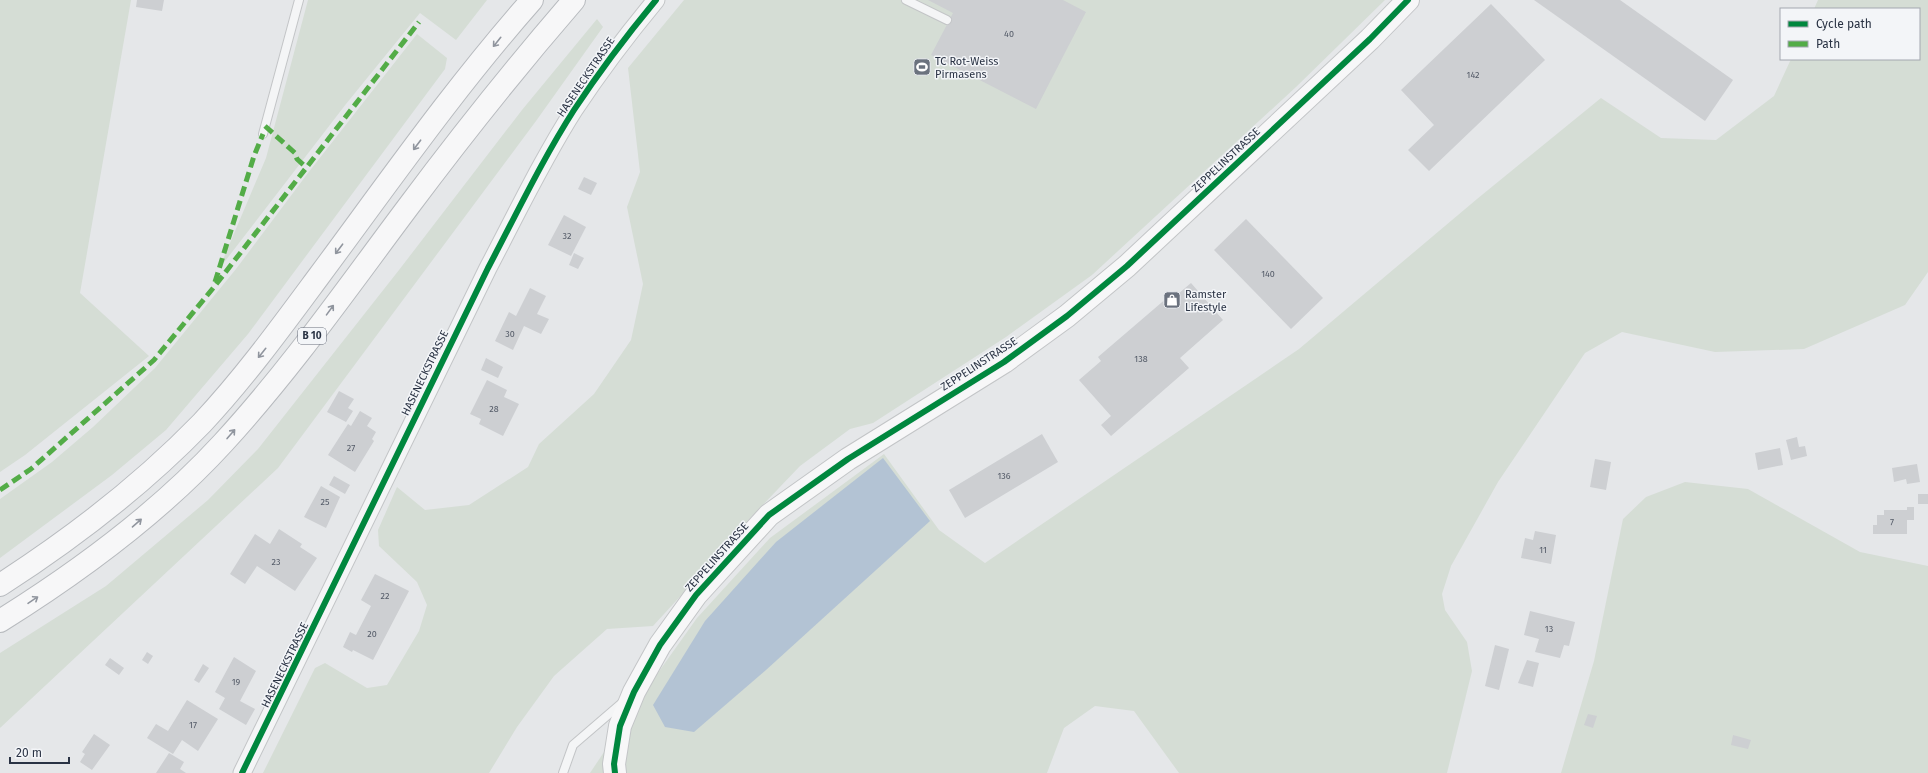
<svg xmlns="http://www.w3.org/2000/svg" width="1928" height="773" font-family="'Fira Sans',sans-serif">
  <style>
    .green { fill: #d5ddd5 }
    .water { fill: #b3c3d4 }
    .building { fill: #cdcfd2 }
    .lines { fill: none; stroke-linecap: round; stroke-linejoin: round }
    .lane-casing { stroke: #c3c5c7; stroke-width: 10 }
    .street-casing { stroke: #c3c5c7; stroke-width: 19 }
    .secondary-casing { stroke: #c3c5c7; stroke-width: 24 }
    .highway-casing { stroke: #b7babe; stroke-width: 24 }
    .lane { stroke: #f4f5f6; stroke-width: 8 }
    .street { stroke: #f4f5f6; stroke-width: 17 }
    .secondary { stroke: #f7f7f8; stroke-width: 22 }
    .highway { stroke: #f7f7f8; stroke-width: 22 }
    .quiet { stroke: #53ac47; stroke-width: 5; stroke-dasharray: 10 5; stroke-linecap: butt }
    .cycleway-casing { stroke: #f3f5f8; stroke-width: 8 }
    .cycleway { stroke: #00873e; stroke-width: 6 }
    .oneway { stroke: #90959e }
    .labels { text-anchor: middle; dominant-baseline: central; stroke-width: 3; stroke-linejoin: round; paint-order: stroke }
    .number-label { font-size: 9px; fill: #545b68 }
    .shield { fill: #f3f5f8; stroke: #666d7a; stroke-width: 1 }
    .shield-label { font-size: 10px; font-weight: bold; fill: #2a3344 }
    .poi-label { font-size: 11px; fill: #2a3344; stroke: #f3f5f8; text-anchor: start }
    .street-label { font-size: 11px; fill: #2a3344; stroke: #f3f5f8 }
  </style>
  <rect width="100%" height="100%" fill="#e5e7e9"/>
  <g class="green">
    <polygon points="0,0 131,0 80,293 149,356 25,455 0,472"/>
    <polygon points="308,0 487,0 456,40 420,13 346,104 219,269 266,158"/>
    <polygon points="684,0 1385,0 1296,87 1092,275 1006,337 873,423 850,429 800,466 713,557 687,589 653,626 607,629 554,676 517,727 489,773 263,773 315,668 325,663 367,688 387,685 419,631 427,605 417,582 379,546 378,530 397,487 425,510 469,505 528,467 539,444 594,394 631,340 643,284 627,207 640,172 628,68"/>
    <polygon points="1818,0 1928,0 1928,272 1905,305 1804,349 1715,352 1622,332 1585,353 1498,482 1451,566 1442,594 1445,610 1467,642 1472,671 1447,773 1179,773 1134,711 1095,706 1064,728 1047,773 590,773 640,698 697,618 770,538 884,454 939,530 985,563 1299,349 1477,199 1601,98 1661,138 1716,140 1774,96 1791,59 1919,59 1919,9 1814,9"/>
    <polygon points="597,19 603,27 536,121 278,468 0,728 0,653 106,586 208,500 258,449 399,270 522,110"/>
    <polygon points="417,34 447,58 445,69 248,334 166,430 112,475 0,558 0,499 52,462 93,427 155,368 236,269 308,173"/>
    <polygon points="1685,482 1748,489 1860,552 1928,566 1928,773 1561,773 1594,661 1623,519 1646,497"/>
  </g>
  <polygon class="water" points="883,458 930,521 766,670 694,732 665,727 653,705 705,621 776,542"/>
  <g class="building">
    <polygon points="137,0 164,0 162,11 136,7"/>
    <polygon points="928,0 1063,0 1086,12 1036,109 931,55 953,13"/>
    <polygon points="1534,0 1620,0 1733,80 1705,121"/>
    <polygon points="1491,4 1545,60 1429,171 1408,150 1434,125 1401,90"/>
    <polygon points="584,177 597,183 591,195 578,189"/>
    <polygon points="564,215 586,227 571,256 548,245"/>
    <polygon points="1246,219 1323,298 1291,329 1214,250"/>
    <polygon points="574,253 584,258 578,269 569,265"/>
    <polygon points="1191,283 1223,320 1180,358 1189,368 1111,436 1101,425 1111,416 1079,380 1101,361 1098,357 1175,291 1178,294"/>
    <polygon points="530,288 546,296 537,314 549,319 541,334 524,326 513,350 495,341 509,312 516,316"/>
    <polygon points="486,358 503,367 498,378 481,370"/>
    <polygon points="487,380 507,390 504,397 519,404 503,436 479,424 481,419 470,414"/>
    <polygon points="339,391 354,399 348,408 353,411 346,422 327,412"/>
    <polygon points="360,411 372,418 367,426 376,432 372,439 374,441 355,472 328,455 348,424 351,426"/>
    <polygon points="1042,434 1058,462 965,518 949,490"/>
    <polygon points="1797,437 1799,447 1805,446 1807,456 1791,460 1786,440"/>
    <polygon points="1780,448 1783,465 1758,470 1755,453"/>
    <polygon points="1595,459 1611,462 1606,490 1590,487"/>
    <polygon points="1917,464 1920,482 1907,484 1906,479 1894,482 1892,468"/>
    <polygon points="334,476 350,485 345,494 329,485"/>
    <polygon points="321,486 340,497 326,528 304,517"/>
    <rect x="1918" y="494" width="10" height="10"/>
    <polygon points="1907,507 1914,507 1914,520 1907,520 1907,534 1873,534 1873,525 1877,525 1877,515 1884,515 1884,510 1907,510"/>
    <polygon points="279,529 302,544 300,547 317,558 295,591 257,566 245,584 230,574 255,534 270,544"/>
    <polygon points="1535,531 1556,535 1551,564 1521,558 1525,538 1533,540"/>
    <polygon points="375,574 409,591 373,660 353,650 352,652 343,647 350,632 356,635 371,606 361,600"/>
    <polygon points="1530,611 1575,622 1569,646 1564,645 1560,658 1535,652 1539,639 1524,635"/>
    <polygon points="1495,645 1509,649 1499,690 1485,686"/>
    <polygon points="147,652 153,656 148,664 142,660"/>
    <polygon points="234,657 256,671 240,701 255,709 246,725 219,709 225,698 215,692"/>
    <polygon points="110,658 124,668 119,675 105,665"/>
    <polygon points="1527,660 1539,663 1533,687 1518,683"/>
    <polygon points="203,664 209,668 199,683 194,680"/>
    <polygon points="187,700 218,719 198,751 182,740 173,754 147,738 156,724 168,731"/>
    <polygon points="1588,714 1597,716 1593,728 1584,725"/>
    <polygon points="94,734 110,745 92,770 80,762 85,754 82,752"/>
    <polygon points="1733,735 1751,740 1748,749 1731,745"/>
    <polygon points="169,753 184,762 180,769 186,773 156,773"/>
  </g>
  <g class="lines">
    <defs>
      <g id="lane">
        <polyline points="906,0 947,20"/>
        <polyline points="263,134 299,0"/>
        <polyline points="563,773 573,745 623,702"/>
      </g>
      <path id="street" d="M242 773 488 268C516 215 542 160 574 110 599 72 627 35 656 0"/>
      <polyline id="secondary" points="615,773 614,764 620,726 634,692 660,645 696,595 769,515 848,459 1004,362 1067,316 1127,266 1370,39 1408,0"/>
      <g id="highway">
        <path d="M0 585C73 538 141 486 202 423 245 377 282 326 319 276 388 183 455 87 532 0"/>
        <path d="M0 621C80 571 159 513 223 443 291 369 348 287 408 207 461 136 516 67 574 0"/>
      </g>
    </defs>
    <use href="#lane" class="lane-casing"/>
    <use href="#street" class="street-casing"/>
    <use href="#secondary" class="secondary-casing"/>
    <use href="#highway" class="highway-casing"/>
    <use href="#lane" class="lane"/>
    <use href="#street" class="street"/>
    <use href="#secondary" class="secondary"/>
    <use href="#highway" class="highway"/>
    <g class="quiet">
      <polyline points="265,126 295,153 297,159 306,167"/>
      <polyline points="215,282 254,156 263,134"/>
      <polyline points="0,490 31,469 154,360 214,287 419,22"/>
    </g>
    <defs>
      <g id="cycleway">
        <path d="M242 773 488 268C516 215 542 160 574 110 599 72 627 35 656 0"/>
        <polyline points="615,773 614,764 620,726 634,692 660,645 696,595 769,515 848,459 1004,362 1067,316 1127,266 1370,39 1408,0"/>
      </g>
    </defs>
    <use href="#cycleway" class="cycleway-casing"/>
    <use href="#cycleway" class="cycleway"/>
  </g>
  <defs><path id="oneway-shaft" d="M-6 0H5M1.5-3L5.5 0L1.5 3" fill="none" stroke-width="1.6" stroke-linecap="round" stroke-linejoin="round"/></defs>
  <g class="oneway">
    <use href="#oneway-shaft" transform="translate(497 42) rotate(129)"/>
    <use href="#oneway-shaft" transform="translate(417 145) rotate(127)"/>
    <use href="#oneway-shaft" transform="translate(339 249) rotate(127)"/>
    <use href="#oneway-shaft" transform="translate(330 310) rotate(-54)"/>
    <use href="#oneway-shaft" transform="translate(262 353) rotate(129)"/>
    <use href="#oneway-shaft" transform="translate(231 434) rotate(-49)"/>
    <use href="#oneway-shaft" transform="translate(137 523) rotate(-41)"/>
    <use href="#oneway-shaft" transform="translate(33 600) rotate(-34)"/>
  </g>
  <defs>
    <symbol id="stadium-square" viewBox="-11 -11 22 22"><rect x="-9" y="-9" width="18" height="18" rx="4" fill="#6b727e" stroke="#f3f5f8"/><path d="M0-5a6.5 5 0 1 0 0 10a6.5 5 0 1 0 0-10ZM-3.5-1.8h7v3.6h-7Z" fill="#fff"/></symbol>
    <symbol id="shop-square" viewBox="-11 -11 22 22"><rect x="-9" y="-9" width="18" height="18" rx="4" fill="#6b727e" stroke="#f3f5f8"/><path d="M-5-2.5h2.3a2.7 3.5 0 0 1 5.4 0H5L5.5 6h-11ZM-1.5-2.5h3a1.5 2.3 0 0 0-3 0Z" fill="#fff"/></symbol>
  </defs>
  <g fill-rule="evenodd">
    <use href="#stadium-square" x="912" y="57" width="20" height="20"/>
    <use href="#shop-square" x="1162" y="290" width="20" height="20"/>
  </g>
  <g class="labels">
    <g class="number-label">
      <text x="1009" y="34">40</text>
      <text x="1473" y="75">142</text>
      <text x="567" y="236">32</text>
      <text x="1268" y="274">140</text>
      <text x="510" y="334">30</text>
      <text x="1141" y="359">138</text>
      <text x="494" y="409">28</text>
      <text x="351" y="448">27</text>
      <text x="1004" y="476">136</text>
      <text x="325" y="502">25</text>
      <text x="1892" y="522">7</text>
      <text x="1543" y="550">11</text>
      <text x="276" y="562">23</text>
      <text x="385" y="596">22</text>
      <text x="1549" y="629">13</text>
      <text x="372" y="634">20</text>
      <text x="236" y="682">19</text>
      <text x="193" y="725">17</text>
    </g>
    <rect class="shield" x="298" y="328" width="28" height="16" rx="3"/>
    <g class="shield-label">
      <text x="312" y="336">B 10</text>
    </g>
    <g class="poi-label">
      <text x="935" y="61">TC Rot-Weiss<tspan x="935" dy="13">Pirmasens</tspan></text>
      <text x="1185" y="294">Ramster<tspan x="1185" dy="13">Lifestyle</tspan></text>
    </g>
    <g class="street-label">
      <text transform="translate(586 77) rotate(-56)">HASENECKSTRASSE</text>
      <text transform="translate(1226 160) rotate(-43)">ZEPPELINSTRASSE</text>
      <text transform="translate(979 364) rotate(-33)">ZEPPELINSTRASSE</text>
      <text transform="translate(425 373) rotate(-64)">HASENECKSTRASSE</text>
      <text transform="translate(717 557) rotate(-48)">ZEPPELINSTRASSE</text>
      <text transform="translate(285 665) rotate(-64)">HASENECKSTRASSE</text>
    </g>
  </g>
  <rect x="1780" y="8" width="140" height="52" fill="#f3f5f8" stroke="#a3a7b0"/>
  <rect x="1788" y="21" width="20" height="6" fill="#00873e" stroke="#a3a7b0"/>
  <text x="1816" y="28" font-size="12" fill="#2a3344">Cycle path</text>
  <rect x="1788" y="41" width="20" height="6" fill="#53ac47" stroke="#a3a7b0"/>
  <text x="1816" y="48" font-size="12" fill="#2a3344">Path</text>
  <path d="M10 757v6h59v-6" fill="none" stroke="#2a3344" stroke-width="2"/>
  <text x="16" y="757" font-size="12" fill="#2a3344" stroke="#f3f5f8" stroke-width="3" paint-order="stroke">20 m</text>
</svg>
